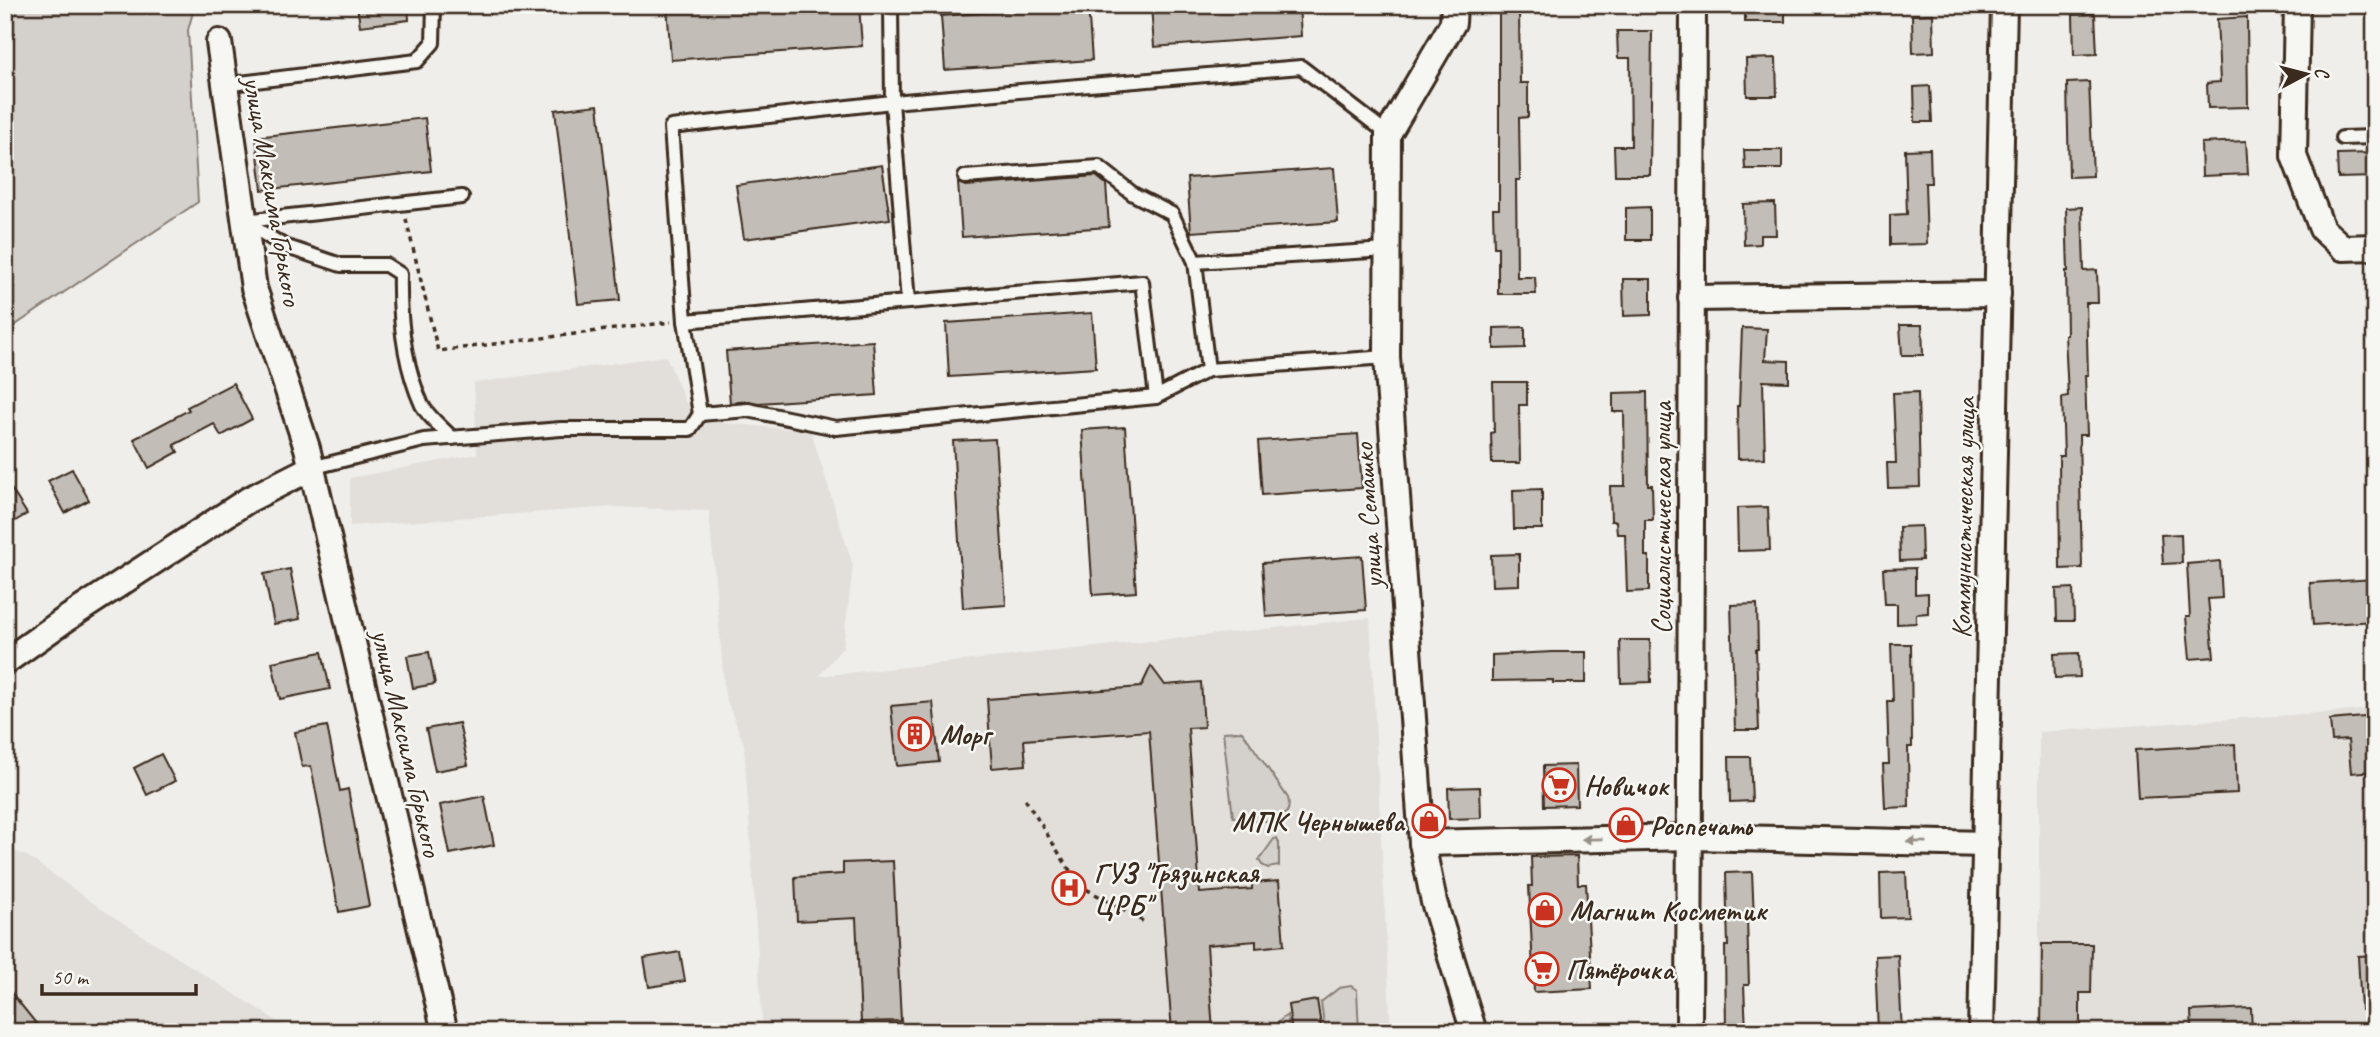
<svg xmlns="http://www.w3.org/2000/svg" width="2380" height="1037" font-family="Caveat,sans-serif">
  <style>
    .built { fill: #e2dfdb }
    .green { fill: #d4d1cc; stroke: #887e75; stroke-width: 2 }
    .building { fill: #c2bdb7; stroke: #3b2a1e; stroke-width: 2 }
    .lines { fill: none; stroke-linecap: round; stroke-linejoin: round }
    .service-casing { stroke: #3b2a1e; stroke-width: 18 }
    .minor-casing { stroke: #3b2a1e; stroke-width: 30 }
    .path { stroke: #3b2a1e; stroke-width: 3.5; stroke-dasharray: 5 5; stroke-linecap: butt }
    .service { stroke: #f6f6f2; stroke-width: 12 }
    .minor { stroke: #f6f6f2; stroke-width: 24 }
    .oneway { fill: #989088 }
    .labels { text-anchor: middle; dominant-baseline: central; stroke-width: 5; stroke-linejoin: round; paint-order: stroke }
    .street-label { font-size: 28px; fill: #3b2a1e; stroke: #f6f6f2 }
    .poi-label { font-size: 28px; font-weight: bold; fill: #3b2a1e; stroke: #f6f6f2; text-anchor: start }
  </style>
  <rect width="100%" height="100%" fill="#efeeea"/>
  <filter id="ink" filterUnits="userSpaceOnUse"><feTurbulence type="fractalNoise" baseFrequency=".0143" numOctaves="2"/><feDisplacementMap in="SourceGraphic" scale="14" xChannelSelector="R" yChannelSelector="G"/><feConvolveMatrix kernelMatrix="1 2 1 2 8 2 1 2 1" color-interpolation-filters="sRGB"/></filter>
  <g filter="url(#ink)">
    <g class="built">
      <polygon points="666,356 686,403 724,423 811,431 853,566 843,647 819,676 1370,618 1391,1032 763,1032 744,744 725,696 709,511 613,507 350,526 350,478 477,454 474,383"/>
      <polygon points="2375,709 2375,1032 2039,1032 2039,732"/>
      <polygon points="5,848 27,856 106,912 294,1032 5,1032"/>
    </g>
    <g class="green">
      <polygon points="21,5 195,5 188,30 198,202 5,332 5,25"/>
      <path d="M1242 731 1288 798C1291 809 1287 816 1277 821H1254L1233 817 1223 732Z"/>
      <polygon points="1277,838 1279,843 1279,866 1268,868 1262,865 1259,860 1274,839"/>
      <polygon points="1351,986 1357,990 1359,1032 1325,1032 1321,1002 1339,988"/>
      <polygon points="1287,1015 1290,1032 1266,1032"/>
    </g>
    <g class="building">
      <polygon points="357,5 408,5 409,20 360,26"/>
      <polygon points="667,5 859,5 862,46 671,60"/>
      <polygon points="1088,5 1092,60 945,70 941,16"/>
      <polygon points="1151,5 1299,5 1301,36 1154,47"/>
      <rect x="1745" y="5" width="40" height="17"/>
      <polygon points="1499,13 1519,13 1520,83 1528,83 1528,117 1519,118 1520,180 1516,180 1517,277 1535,277 1536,294 1498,294 1498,247 1494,247 1493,209 1499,209"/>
      <polygon points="1933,14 1934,52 1913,53 1912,15"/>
      <polygon points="2095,14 2097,54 2074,55 2073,15"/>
      <polygon points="2247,17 2248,107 2208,108 2207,83 2220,82 2217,19"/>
      <polygon points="1617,31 1652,31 1650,175 1615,175 1614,146 1631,146 1630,58 1618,58"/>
      <polygon points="1776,58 1777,96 1747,96 1746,59"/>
      <polygon points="2089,82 2093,176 2069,177 2067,83"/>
      <polygon points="1930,86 1932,122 1915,122 1914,87"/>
      <polygon points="598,105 620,300 578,304 555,110"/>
      <polygon points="425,118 431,171 262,190 256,137"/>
      <polygon points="2246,141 2248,174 2202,176 2201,143"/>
      <polygon points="1930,149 1931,183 1925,183 1927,244 1890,245 1890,215 1907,214 1905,150"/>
      <polygon points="1744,150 1782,150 1782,169 1745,169"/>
      <polygon points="2375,153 2375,177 2338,178 2337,154"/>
      <polygon points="882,165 890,219 744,239 736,185"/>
      <polygon points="1334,168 1338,222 1191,232 1187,178"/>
      <polygon points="1096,176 1106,184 1109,227 962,237 958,183 966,186"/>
      <polygon points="1775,203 1776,235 1760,235 1760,244 1744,245 1743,204"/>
      <polygon points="1650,207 1650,240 1626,240 1626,208"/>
      <polygon points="2082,207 2084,271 2097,270 2098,303 2086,303 2088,375 2085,375 2087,435 2079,435 2082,568 2060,569 2059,456 2064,456 2062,397 2068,396 2065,335 2067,335 2066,271 2068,271 2066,208"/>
      <polygon points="1623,279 1651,279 1651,315 1624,316"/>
      <polygon points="1092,313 1096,368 949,377 946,323"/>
      <polygon points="1900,325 1922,325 1923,355 1902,355"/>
      <polygon points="1525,327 1525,348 1494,349 1494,328"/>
      <polygon points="1742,328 1767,329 1765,360 1789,361 1789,382 1763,381 1765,458 1738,459 1737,406 1739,406"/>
      <polygon points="873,341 877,395 759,403 748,401 730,403 726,351"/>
      <polygon points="1493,382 1527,382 1527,405 1519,405 1520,463 1492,463 1491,433 1494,432"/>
      <polygon points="233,383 252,419 221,436 214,424 174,445 178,452 149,468 134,439 189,410 187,407"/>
      <polygon points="1647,392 1648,485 1652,485 1653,520 1645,520 1645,556 1649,556 1649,591 1627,592 1625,534 1617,534 1616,521 1611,521 1610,486 1625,486 1624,412 1613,412 1613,393"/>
      <polygon points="1918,392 1920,487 1888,488 1887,463 1896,463 1893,393"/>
      <polygon points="1125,427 1136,592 1093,595 1082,430"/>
      <polygon points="1358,434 1362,488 1262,495 1258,441"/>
      <polygon points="995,439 1006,605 963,608 953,441"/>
      <polygon points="72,469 89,500 65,513 48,481"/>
      <polygon points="5,479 27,514 5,527"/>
      <polygon points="1542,489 1542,529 1514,529 1513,490"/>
      <polygon points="1768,507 1770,550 1738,551 1737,508"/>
      <polygon points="1921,526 1922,560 1900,561 1899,527"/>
      <polygon points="2181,534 2182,563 2163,564 2161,535"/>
      <polygon points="1519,554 1519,585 1492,586 1491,555"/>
      <polygon points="1362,556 1366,610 1266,617 1262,563"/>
      <polygon points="2220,561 2222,598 2208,599 2214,657 2190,659 2186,617 2190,617 2187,564"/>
      <polygon points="1915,568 1915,594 1928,593 1928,613 1916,614 1916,623 1897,624 1897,604 1885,604 1883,569"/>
      <polygon points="290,569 300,619 274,624 264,574"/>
      <polygon points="2375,579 2375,621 2313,625 2310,583"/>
      <polygon points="2073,588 2074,621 2057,621 2056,589"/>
      <polygon points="1757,604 1758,649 1756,649 1759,730 1735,730 1731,605"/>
      <polygon points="1620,640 1650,640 1651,682 1621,683"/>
      <polygon points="1891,644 1911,644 1912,747 1908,747 1909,807 1885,808 1883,764 1889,764 1887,701 1893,701"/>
      <polygon points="322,652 330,689 280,699 272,662"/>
      <polygon points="429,652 435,684 413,688 407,656"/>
      <polygon points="1553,652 1586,652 1586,683 1553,683 1553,680 1492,681 1492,655"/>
      <polygon points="2079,653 2080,677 2055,678 2054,654"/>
      <polygon points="1151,666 1165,685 1201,682 1204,727 1188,728 1200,893 1252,889 1252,883 1279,881 1284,945 1256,948 1256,941 1207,945 1213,1032 1172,1032 1149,731 1024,740 1026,765 992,768 987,699 1141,687"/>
      <polygon points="933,702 939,762 897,766 891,706"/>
      <polygon points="2375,716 2375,771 2351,773 2348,740 2332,741 2330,720"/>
      <polygon points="459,723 468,765 435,771 426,729"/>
      <polygon points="327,726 340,791 348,789 369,906 339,912 311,766 302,767 295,732"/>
      <polygon points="2235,744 2237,793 2138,798 2135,750"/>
      <polygon points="161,754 175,781 147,795 134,768"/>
      <polygon points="1729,757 1750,757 1752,801 1730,802"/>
      <polygon points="1576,765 1577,805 1544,806 1543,766"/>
      <polygon points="1480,787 1481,818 1449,819 1448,788"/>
      <polygon points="484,796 494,845 450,854 440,805"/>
      <polygon points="1577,856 1578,884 1586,884 1592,989 1534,992 1529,886 1532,886 1531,857"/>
      <polygon points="893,861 901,1021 861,1022 856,918 797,921 795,877 843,874 843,863"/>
      <polygon points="1752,872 1754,919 1747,919 1749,985 1744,985 1746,1032 1726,1032 1725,946 1728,946 1726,873"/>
      <polygon points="1906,872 1908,917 1881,918 1880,873"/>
      <polygon points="2042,944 2092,944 2091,993 2080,993 2080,1032 2041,1032"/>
      <polygon points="680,952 685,981 649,987 644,958"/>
      <polygon points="1898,955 1902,1032 1878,1032 1875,956"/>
      <polygon points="2375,955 2375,1009 2361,1010 2358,956"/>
      <polygon points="5,985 43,1032 17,1032 5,1017"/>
      <polygon points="1317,1000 1322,1032 1292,1032 1288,1005"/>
      <polygon points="2251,1008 2252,1032 2192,1032 2191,1011"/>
    </g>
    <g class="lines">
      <defs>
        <g id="service">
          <polyline points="891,5 892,102 908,302"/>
          <polyline points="224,85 417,61 433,43 434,5"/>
          <polyline points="2342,138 2375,137"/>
          <polyline points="965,177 1099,167 1133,194 1172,214 1195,262"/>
          <polyline points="245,221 462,197"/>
          <path d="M245 222 284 246 341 265H386L400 274C399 317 404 365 422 405 428 417 443 428 452 438"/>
          <polyline points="685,321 700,414 748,410 836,428 1156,397"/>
          <polyline points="1387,357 1208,370 1156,397 1142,282 685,321 671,127 892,102 1301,67 1388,134"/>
          <polyline points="1208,370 1195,262 1387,250"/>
          <polyline points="311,468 424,440 561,429 690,429 700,414"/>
        </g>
        <g id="minor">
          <polyline points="1454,5 1453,23 1388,134 1387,357 1422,843 1434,902 1474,1032"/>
          <polyline points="2297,5 2294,156 2322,229 2343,248 2375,247"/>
          <polyline points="219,42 254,288 307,448 445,1032"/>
          <polyline points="1691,298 1998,294"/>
          <polyline points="5,662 66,619 248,500 311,468"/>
          <polyline points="1422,843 1691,837 1986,844"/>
          <polyline points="1689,1032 1693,5"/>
          <polyline points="1981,1032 2004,5"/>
        </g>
      </defs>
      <use href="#service" class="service-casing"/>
      <use href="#minor" class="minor-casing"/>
      <g class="path">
        <polyline points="406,219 438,351 671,322"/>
        <polyline points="1025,799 1079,885 1146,923"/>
      </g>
      <use href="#service" class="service"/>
      <use href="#minor" class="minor"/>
    </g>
    <defs><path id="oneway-solid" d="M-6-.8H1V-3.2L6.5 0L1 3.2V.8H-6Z" transform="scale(1.75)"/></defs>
    <g class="oneway">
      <use href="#oneway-solid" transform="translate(1592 839) rotate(179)"/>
      <use href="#oneway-solid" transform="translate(1917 842) rotate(-179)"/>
    </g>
  </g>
  <defs>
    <symbol id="building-ring" viewBox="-11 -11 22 22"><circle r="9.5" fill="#f6f6f2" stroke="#c8321e" stroke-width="1.5"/><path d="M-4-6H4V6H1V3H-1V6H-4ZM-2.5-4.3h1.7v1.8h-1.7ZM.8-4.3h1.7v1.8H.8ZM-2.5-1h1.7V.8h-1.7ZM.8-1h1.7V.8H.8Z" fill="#c8321e"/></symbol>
    <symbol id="supermarket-ring" viewBox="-11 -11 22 22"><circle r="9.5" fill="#f6f6f2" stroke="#c8321e" stroke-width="1.5"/><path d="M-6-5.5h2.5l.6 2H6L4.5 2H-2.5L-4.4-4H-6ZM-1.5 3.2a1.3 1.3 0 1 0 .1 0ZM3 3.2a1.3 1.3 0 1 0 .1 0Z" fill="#c8321e"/></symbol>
    <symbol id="shop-ring" viewBox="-11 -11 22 22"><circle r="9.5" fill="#f6f6f2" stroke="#c8321e" stroke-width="1.5"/><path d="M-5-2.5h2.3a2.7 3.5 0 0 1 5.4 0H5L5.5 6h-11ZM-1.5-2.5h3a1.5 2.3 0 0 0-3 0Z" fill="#c8321e"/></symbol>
    <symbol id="hospital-ring" viewBox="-11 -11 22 22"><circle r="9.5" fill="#f6f6f2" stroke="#c8321e" stroke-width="1.5"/><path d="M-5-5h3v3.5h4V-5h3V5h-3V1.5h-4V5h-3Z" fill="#c8321e"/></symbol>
  </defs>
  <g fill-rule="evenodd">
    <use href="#building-ring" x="896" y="715" width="38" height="38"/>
    <use href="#supermarket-ring" x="1540" y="766" width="38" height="38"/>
    <use href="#shop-ring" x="1410" y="802" width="38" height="38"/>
    <use href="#shop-ring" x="1607" y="806" width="38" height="38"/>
    <use href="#hospital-ring" x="1050" y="869" width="38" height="38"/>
    <use href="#shop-ring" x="1526" y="891" width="38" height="38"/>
    <use href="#supermarket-ring" x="1523" y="950" width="38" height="38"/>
  </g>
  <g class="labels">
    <g class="street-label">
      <text transform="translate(273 191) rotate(80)">улица Максима Горького</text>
      <text transform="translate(1368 516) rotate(-94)">улица Семашко</text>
      <text transform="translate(1661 518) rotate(-90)">Социалистическая улица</text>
      <text transform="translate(1963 518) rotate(-89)">Коммунистическая улица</text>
      <text transform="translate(407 743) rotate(77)">улица Максима Горького</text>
    </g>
    <g class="poi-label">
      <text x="940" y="734">Морг</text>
      <text x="1584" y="785">Новичок</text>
      <text x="1404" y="821" text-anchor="end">МПК Чернышева</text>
      <text x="1650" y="825">Роспечать</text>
      <text x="1094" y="872">ГУЗ "Грязинская<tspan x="1094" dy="32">ЦРБ"</tspan></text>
      <text x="1570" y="910">Магнит Косметик</text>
      <text x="1566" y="969">Пятёрочка</text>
    </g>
  </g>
  <rect width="2380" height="1037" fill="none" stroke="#f6f6f2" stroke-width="28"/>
  <rect x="14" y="14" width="2352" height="1009" fill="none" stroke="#3b2a1e" stroke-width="2.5" filter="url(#ink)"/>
  <g transform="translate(2306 74) rotate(83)" stroke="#f6f6f2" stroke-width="5" paint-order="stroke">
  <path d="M0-5L12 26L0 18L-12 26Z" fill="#3b2a1e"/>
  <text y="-10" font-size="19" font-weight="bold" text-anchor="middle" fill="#3b2a1e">С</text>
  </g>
  <path d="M42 984v10h154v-10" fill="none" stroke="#3b2a1e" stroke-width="3.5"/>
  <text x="52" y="984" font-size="21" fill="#3b2a1e" stroke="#f6f6f2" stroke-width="5" paint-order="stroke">50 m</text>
</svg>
